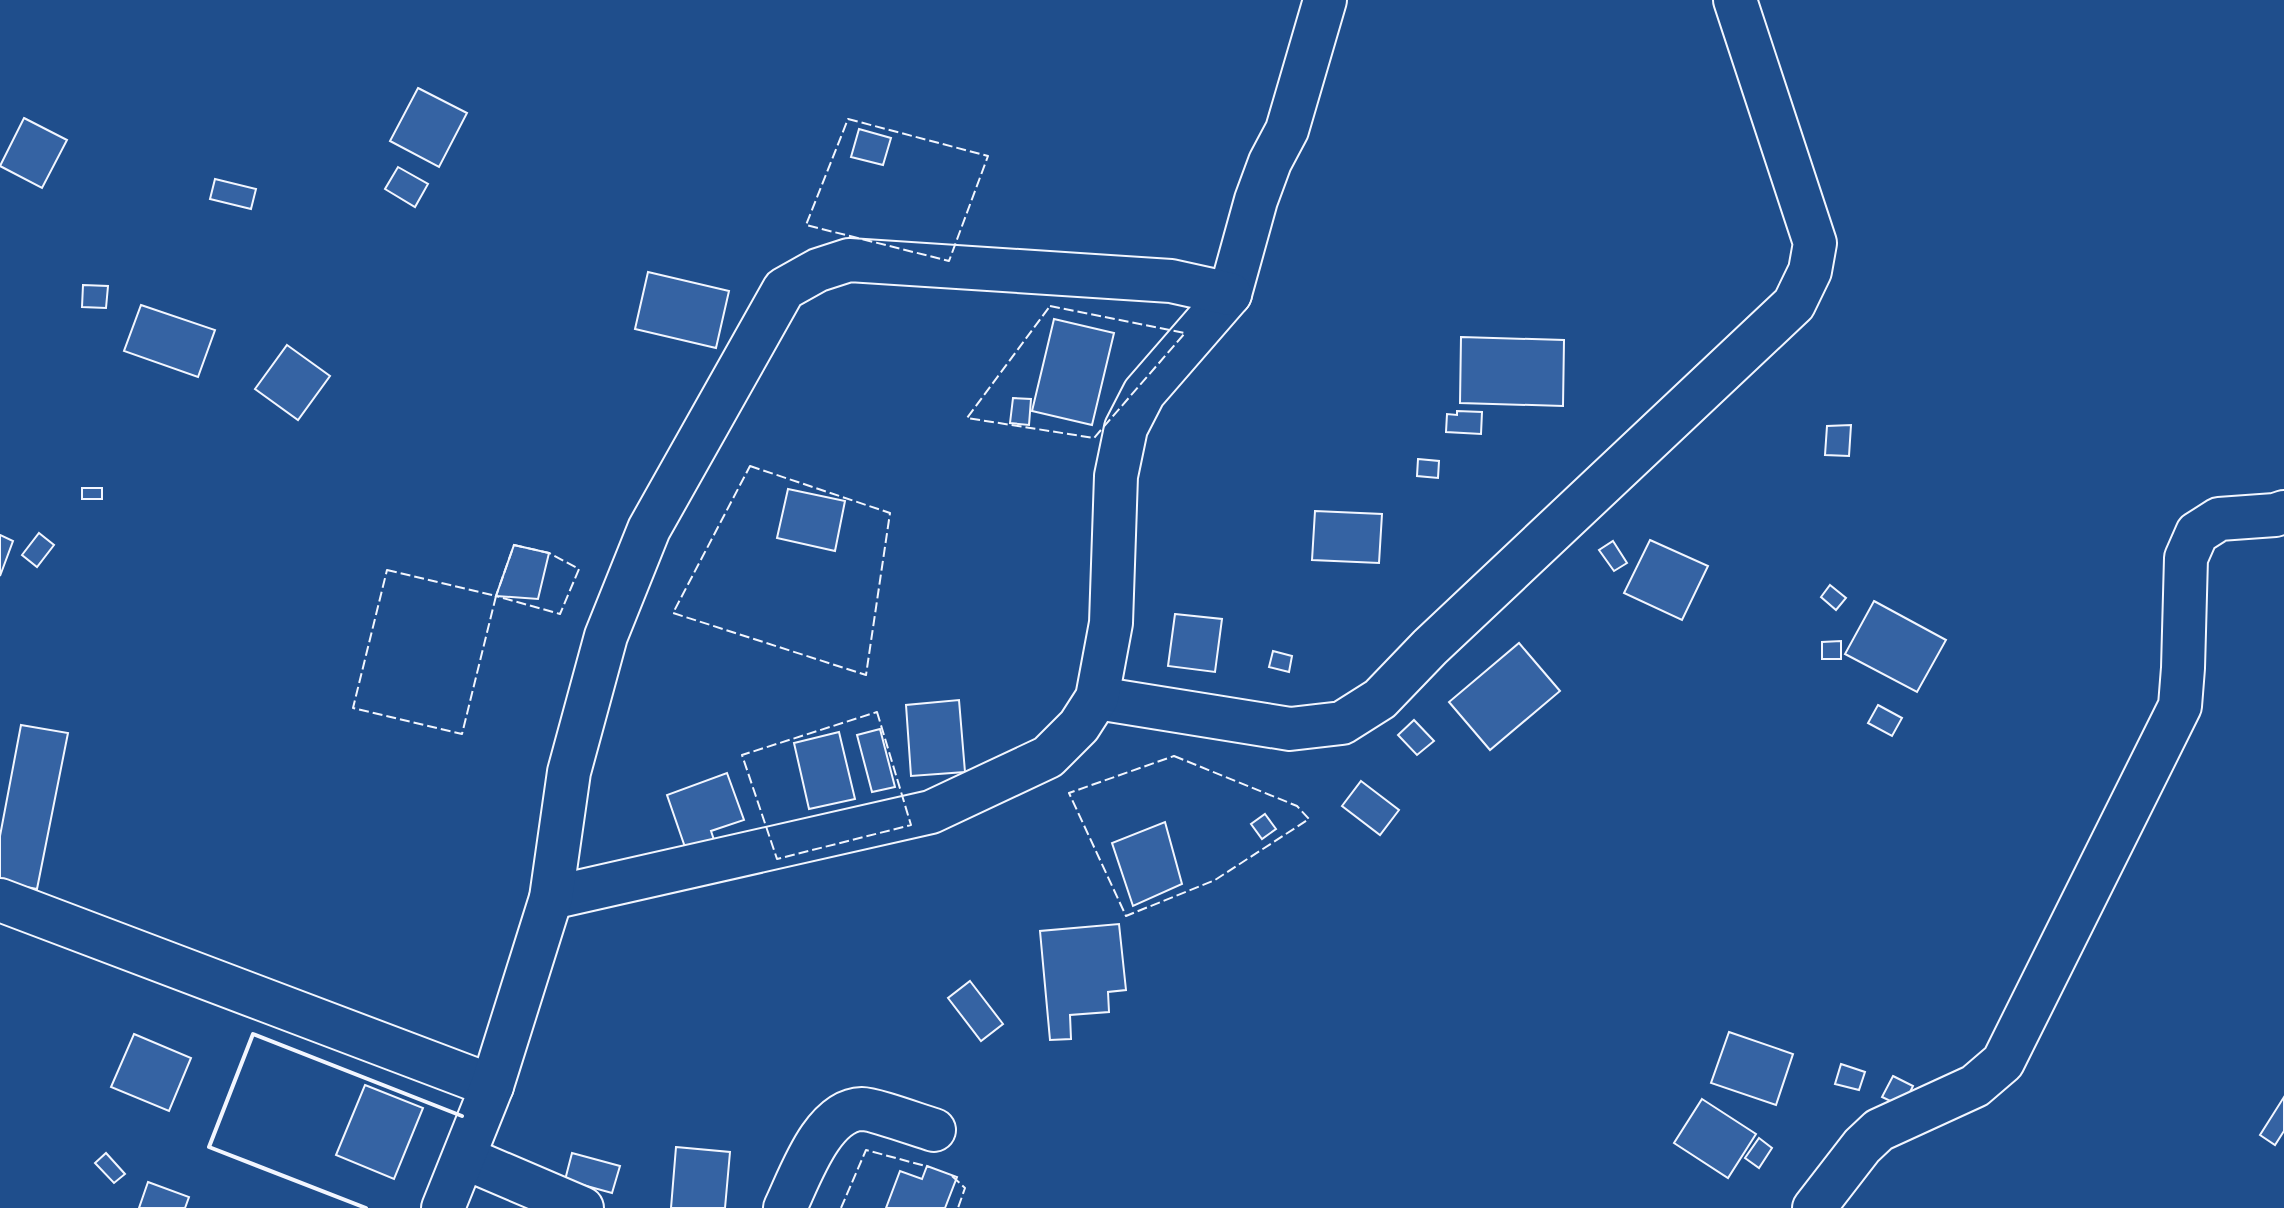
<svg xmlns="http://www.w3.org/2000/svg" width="2284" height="1208" font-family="'Roboto Serif',serif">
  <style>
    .building { fill: #3563a3; stroke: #f2f6ff; stroke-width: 2 }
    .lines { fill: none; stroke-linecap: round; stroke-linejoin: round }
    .minor-casing { stroke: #f2f6ff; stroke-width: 46 }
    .minor { stroke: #1f4e8c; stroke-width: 42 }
    .fence { stroke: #f2f6ff; stroke-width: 2; stroke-dasharray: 10 4; stroke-linecap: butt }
    .wall { stroke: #f2f6ff; stroke-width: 4 }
  </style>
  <rect width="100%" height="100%" fill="#1f4e8c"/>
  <g class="building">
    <polygon points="418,88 467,113 439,167 390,141"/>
    <polygon points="24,118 67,140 42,188 0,166"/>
    <polygon points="859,129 891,138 883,165 851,157"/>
    <polygon points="398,167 428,184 415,207 385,189"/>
    <polygon points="215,179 256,189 251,209 210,199"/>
    <polygon points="648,272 729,291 716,348 635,329"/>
    <polygon points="83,285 108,286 106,308 82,307"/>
    <polygon points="141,305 215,330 198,377 124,351"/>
    <polygon points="1054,319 1114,333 1092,425 1032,411"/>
    <polygon points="1461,337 1564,340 1563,406 1460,403"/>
    <polygon points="287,345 330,376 298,420 255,389"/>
    <polygon points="1013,398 1031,399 1029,425 1010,423"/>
    <polygon points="1457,411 1482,412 1481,434 1446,432 1447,414 1457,415"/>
    <polygon points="1851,425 1849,456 1825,455 1827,426"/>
    <polygon points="1418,459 1439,461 1438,478 1417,476"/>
    <rect x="82" y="488" width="20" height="11"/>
    <polygon points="788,489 845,501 835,551 777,538"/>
    <polygon points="1315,511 1382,514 1379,563 1312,560"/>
    <polygon points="39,533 54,545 37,567 22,555"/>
    <polygon points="0,535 13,541 0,576"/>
    <polygon points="1650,540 1708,566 1682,620 1624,593"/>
    <polygon points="1613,541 1627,563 1614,571 1599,550"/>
    <polygon points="514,545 549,553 538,599 496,596"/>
    <polygon points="1830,585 1846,598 1836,610 1821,597"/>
    <polygon points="1874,601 1946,640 1917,692 1845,654"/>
    <polygon points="1175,614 1222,619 1215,672 1168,666"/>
    <polygon points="1841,641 1841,659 1822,659 1822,642"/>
    <polygon points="1519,643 1560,691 1490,750 1449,702"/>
    <polygon points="1273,651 1292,656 1289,672 1269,667"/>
    <polygon points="959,700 965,772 911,776 906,705"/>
    <polygon points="1878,705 1902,718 1892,736 1868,723"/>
    <polygon points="1414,720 1434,741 1417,755 1398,735"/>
    <polygon points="21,725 68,733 37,889 0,882 0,836"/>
    <polygon points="880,729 895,787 872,792 857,735"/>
    <polygon points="839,732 855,799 809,809 794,743"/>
    <polygon points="727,773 744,820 711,831 714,840 686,850 667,795"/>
    <polygon points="1361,781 1399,810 1380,835 1342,806"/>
    <polygon points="1265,814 1276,829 1262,839 1251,824"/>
    <polygon points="1165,822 1182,884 1133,906 1112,843"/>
    <polygon points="1119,924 1126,990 1108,992 1109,1012 1070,1015 1071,1039 1050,1040 1040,931"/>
    <polygon points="970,981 1003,1024 981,1041 948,998"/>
    <polygon points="1729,1032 1793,1054 1776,1105 1711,1083"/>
    <polygon points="134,1034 191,1058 169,1111 111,1087"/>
    <polygon points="1841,1064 1865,1072 1859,1090 1835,1084"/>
    <polygon points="1893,1076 1913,1086 1903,1107 1882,1097"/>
    <polygon points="365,1085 423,1108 394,1179 336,1155"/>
    <polygon points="2284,1097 2284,1131 2275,1145 2260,1135"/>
    <polygon points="1702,1099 1756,1134 1728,1178 1674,1143"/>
    <polygon points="1759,1138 1772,1148 1759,1168 1745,1158"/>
    <polygon points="676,1147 730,1152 725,1208 671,1208"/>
    <polygon points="106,1153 125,1174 114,1183 95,1163"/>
    <polygon points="572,1153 620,1166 612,1193 565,1180"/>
    <polygon points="927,1166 957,1177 945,1208 886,1208 900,1171 922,1179"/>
    <polygon points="148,1182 189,1197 185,1208 139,1208"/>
  </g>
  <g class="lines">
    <defs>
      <g id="minor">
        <polyline points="1097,698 1290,729 1342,723 1380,699 1430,647 1794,304 1810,271 1815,243 1735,0"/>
        <polyline points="551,898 931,812 1048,757 1079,726 1097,698 1111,623 1116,476 1126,428 1144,393 1230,294 1256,200 1270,162 1287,130 1325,0"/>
        <polyline points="0,900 492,1086"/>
        <polyline points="465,1158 582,1208"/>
        <polyline points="443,1208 492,1086 551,898 569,772 606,636 649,529 784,289 818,270 849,260 1171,281 1230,294"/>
        <path d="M785 1208C800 1177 822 1110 862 1109 874 1109 920 1126 934 1130"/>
        <polyline points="1814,1208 1862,1146 1879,1130 1975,1086 2003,1062 2180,706 2183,668 2186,558 2197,533 2219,519 2275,515 2284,512"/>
      </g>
    </defs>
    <use href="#minor" class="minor-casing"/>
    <use href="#minor" class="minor"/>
    <g class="fence">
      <polygon points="848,119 988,156 949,261 806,225"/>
      <polygon points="1050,306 1185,333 1094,438 967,418"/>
      <polygon points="750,466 890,513 866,675 673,613"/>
      <polygon points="514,545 549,553 579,569 560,614 496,596"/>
      <polygon points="387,570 496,596 462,734 353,708"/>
      <polygon points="877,712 911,825 777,859 742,755"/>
      <polygon points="1174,756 1297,806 1309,819 1215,880 1126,916 1069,793"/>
      <polyline points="952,1176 965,1188 958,1208"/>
      <polyline points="841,1208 866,1150 929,1167"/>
    </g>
    <polyline class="wall" points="366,1208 209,1147 253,1034 462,1116"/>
  </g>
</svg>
